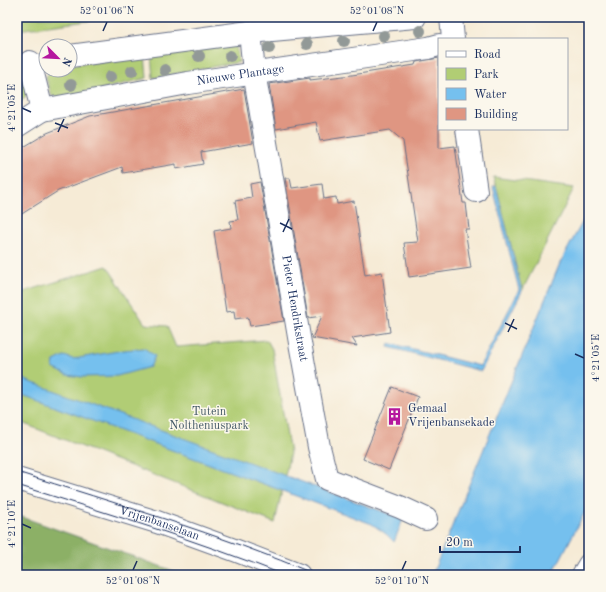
<svg xmlns="http://www.w3.org/2000/svg" width="606" height="592" font-family="'Old Standard TT',serif">
  <style>
    .green { fill: #b1cd74; stroke: #667e69 }
    .forest { fill: #8cb066; stroke: #547062 }
    .water { fill: #75c0ee; stroke: #4878a6 }
    .building { fill: #df9682 }
    .lines { fill: none; stroke-linecap: round; stroke-linejoin: round }
    .minor-casing { stroke: #687188; stroke-width: 24 }
    .major-casing { stroke: #687188; stroke-width: 24 }
    .minor { stroke: #fff; stroke-width: 22 }
    .major { stroke: #fff; stroke-width: 22 }
    .tram { stroke: #1b2f5e; stroke-width: 1 }
    .tree { fill: #929997 }
    .ticks { fill: none; stroke: #1b2f5e; stroke-width: 1.5 }
    .labels { text-anchor: middle; dominant-baseline: central; stroke-width: 3; stroke-linejoin: round; paint-order: stroke }
    .street-label { font-size: 12px; fill: #1b2f5e; stroke: #fbf7ec }
    .poi-label { font-size: 12px; fill: #1b2f5e; stroke: #fbf7ec; text-anchor: start }
    .park-label { font-size: 12px; fill: #405664; stroke: #fbf7ec }
    .neatline { fill: none; stroke: #1b2f5e; stroke-width: 1.5 }
    .ticks-label { font-size: 10px; text-anchor: middle; fill: #1b2f5e }
  </style>
  <rect width="100%" height="100%" fill="#fbf7ec"/>
  <filter id="ink" filterUnits="userSpaceOnUse"><feTurbulence type="fractalNoise" baseFrequency=".025" numOctaves="2"/><feDisplacementMap in="SourceGraphic" scale="8" xChannelSelector="R" yChannelSelector="G"/><feConvolveMatrix kernelMatrix="1 2 1 2 8 2 1 2 1" color-interpolation-filters="sRGB"/></filter>
  <filter id="wash" filterUnits="userSpaceOnUse"><feTurbulence type="fractalNoise" baseFrequency=".012" numOctaves="4" result="noise"/><feDisplacementMap in="SourceGraphic" scale="16" xChannelSelector="R" yChannelSelector="G"/><feGaussianBlur stdDeviation="0.9" result="paint"/><feColorMatrix in="noise" values="0 0 0 0 0 0 0 0 0 0 0 0 0 0 0 0 0 1.4 0 .05"/><feComposite in="paint" operator="in"/></filter>
  <g filter="url(#wash)">
    <rect width="100%" height="100%" fill="#f6ebd6"/>
    <g class="green">
      <polygon points="17,17 119,17 17,30"/>
      <polygon points="232,44 236,46 239,62 153,78 151,55"/>
      <polygon points="145,55 147,78 61,99 55,99 52,96 46,78 50,70 70,70 70,65"/>
      <path d="M17 71C22 74 29 88 27 94 25 98 20 101 17 103Z"/>
      <polygon points="493,177 574,188 522,291 498,193"/>
      <polygon points="107,266 145,324 167,326 176,347 267,340 272,349 290,453 275,523 17,421 17,294"/>
    </g>
    <polygon class="forest" points="17,516 22,517 185,575 17,575"/>
    <g class="water">
      <polygon points="496,186 522,291 481,371 388,347 389,343 480,366 519,290 493,187"/>
      <polygon points="589,210 589,504 552,575 432,575 560,263"/>
      <polygon points="144,348 155,356 150,367 117,376 82,377 67,375 53,368 54,361 64,356 73,359 124,350"/>
      <polygon points="17,377 403,519 394,542 386,534 372,524 17,393"/>
    </g>
    <g id="blocks">
      <g class="building">
        <polygon points="439,58 439,148 455,146 463,203 466,203 469,229 465,229 471,268 409,277 404,243 418,242 403,141 390,130 320,141 316,122 276,129 269,84 310,78 310,80 352,75 415,65 416,62"/>
        <polygon points="244,89 253,143 201,152 203,164 176,169 176,164 123,173 122,167 58,191 17,217 17,151 47,133 90,116"/>
        <polygon points="285,178 290,178 292,188 322,184 324,199 336,197 337,204 354,201 365,275 382,272 390,332 352,338 357,346 312,338 322,316 308,318"/>
        <polygon points="260,182 284,321 250,326 248,317 235,319 234,311 226,312 214,231 231,228 230,221 238,220 235,201 252,198 250,184"/>
        <polygon points="392,387 418,397 389,470 363,459"/>
      </g>
    </g>
  </g>
  <g filter="url(#ink)">
    <use href="#blocks" fill-opacity="0" stroke="#687188" stroke-width="1"/>
    <g class="lines">
      <defs>
        <g id="minor">
          <polyline points="451,17 453,39"/>
          <path id="s1" d="M250 32 254 72 300 343 319 447 327 479 400 507 426 519"/>
          <polyline points="70,56 250,32 415,17"/>
          <path id="s2" d="M30 62 42 110 188 83 428 48 439 45"/>
          <polyline points="17,126 42,110"/>
          <polyline points="467,129 476,191"/>
          <polyline points="583,575 589,565"/>
        </g>
        <g id="major">
          <path id="s3" d="M17 479 157 522 237 551 299 575"/>
        </g>
      </defs>
      <use href="#minor" class="minor-casing"/>
      <use href="#major" class="major-casing"/>
      <use href="#minor" class="minor"/>
      <use href="#major" class="major"/>
      <g class="tram">
        <path d="M17 472C118 504 219 534 317 575"/>
        <path d="M17 485C107 513 196 540 284 575"/>
      </g>
    </g>
    <g class="tree">
      <circle cx="420" cy="31" r="6"/>
      <circle cx="384" cy="36" r="6"/>
      <circle cx="344" cy="41" r="6"/>
      <circle cx="307" cy="44" r="6"/>
      <circle cx="269" cy="48" r="6"/>
      <circle cx="199" cy="56" r="6"/>
      <circle cx="230" cy="56" r="6"/>
      <circle cx="165" cy="70" r="6"/>
      <circle cx="132" cy="71" r="6"/>
      <circle cx="110" cy="77" r="6"/>
      <circle cx="71" cy="85" r="6"/>
    </g>
  </g>
  <path class="ticks" d="M103 31 107 22M373 31 377 22M22 108 31 112M55 123 68 128M58 132 64 119M280 223 292 229M283 232 289 219M505 323 517 329M508 332 514 319M575 354 584 358M22 524 31 528M133 570 137 561M402 570 406 561"/>
  <defs>
    <symbol id="building-bare" viewBox="-9 -9 18 18"><path d="M-4-6H4V6H1V3H-1V6H-4ZM-2.5-4.3h1.7v1.8h-1.7ZM.8-4.3h1.7v1.8H.8ZM-2.5-1h1.7V.8h-1.7ZM.8-1h1.7V.8H.8Z" fill="#b5179e" stroke="#fbf7ec" stroke-width="2.5" paint-order="stroke"/></symbol>
  </defs>
  <g fill-rule="evenodd">
    <use href="#building-bare" x="382" y="404" width="25" height="25"/>
  </g>
  <g class="labels">
    <g class="street-label">
      <text stroke="none"><textPath href="#s2" startOffset="251">Nieuwe Plantage</textPath></text>
      <text stroke="none"><textPath href="#s1" startOffset="280">Pieter Hendrikstraat</textPath></text>
      <text stroke="none"><textPath href="#s3" startOffset="149">Vrijenbanselaan</textPath></text>
    </g>
    <g class="poi-label">
      <text x="408" y="409">Gemaal<tspan x="408" dy="14">Vrijenbansekade</tspan></text>
    </g>
    <g class="park-label">
      <text x="209" y="412">Tutein<tspan x="209" dy="14">Noltheniuspark</tspan></text>
    </g>
  </g>
  <rect width="606" height="592" fill="none" stroke="#fbf7ec" stroke-width="44"/>
  <rect x="438" y="38" width="130" height="92" fill="#fbf7ec" stroke="#a1a7b3"/>
  <rect x="446" y="51" width="20" height="6" fill="#ffffff" stroke="#a1a7b3"/>
  <text x="474" y="58" font-size="12" fill="#1b2f5e">Road</text>
  <rect x="446" y="68" width="20" height="12" fill="#b1cd74" stroke="#a1a7b3"/>
  <text x="474" y="78" font-size="12" fill="#1b2f5e">Park</text>
  <rect x="446" y="88" width="20" height="12" fill="#75c0ee" stroke="#a1a7b3"/>
  <text x="474" y="98" font-size="12" fill="#1b2f5e">Water</text>
  <rect x="446" y="108" width="20" height="12" fill="#df9682" stroke="#a1a7b3"/>
  <text x="474" y="118" font-size="12" fill="#1b2f5e">Building</text>
  <g transform="translate(58 58) rotate(114)"><circle r="19" fill="#fbf7ec" stroke="#a1a7b3"/>
  <path d="M0-3L7 15L0 10L-7 15Z" fill="#b5179e"/>
  <text y="-6" font-size="11" font-weight="bold" text-anchor="middle" fill="#1b2f5e">N</text>
  </g>
  <path d="M440 546v6h80v-6" fill="none" stroke="#1b2f5e" stroke-width="2"/>
  <text x="446" y="546" font-size="12" fill="#1b2f5e" stroke="#fbf7ec" stroke-width="3" paint-order="stroke">20 m</text>
  <rect x="22" y="22" width="562" height="548" class="neatline"/>
  <g class="ticks-label">
    <text x="107" y="14">52°01'06"N</text>
    <text x="377" y="14">52°01'08"N</text>
    <text transform="translate(11 108) rotate(-90)" y="4">4°21'05"E</text>
    <text transform="translate(595 358) rotate(-90)" y="4">4°21'05"E</text>
    <text transform="translate(11 524) rotate(-90)" y="4">4°21'10"E</text>
    <text x="133" y="584">52°01'08"N</text>
    <text x="402" y="584">52°01'10"N</text>
  </g>
</svg>
